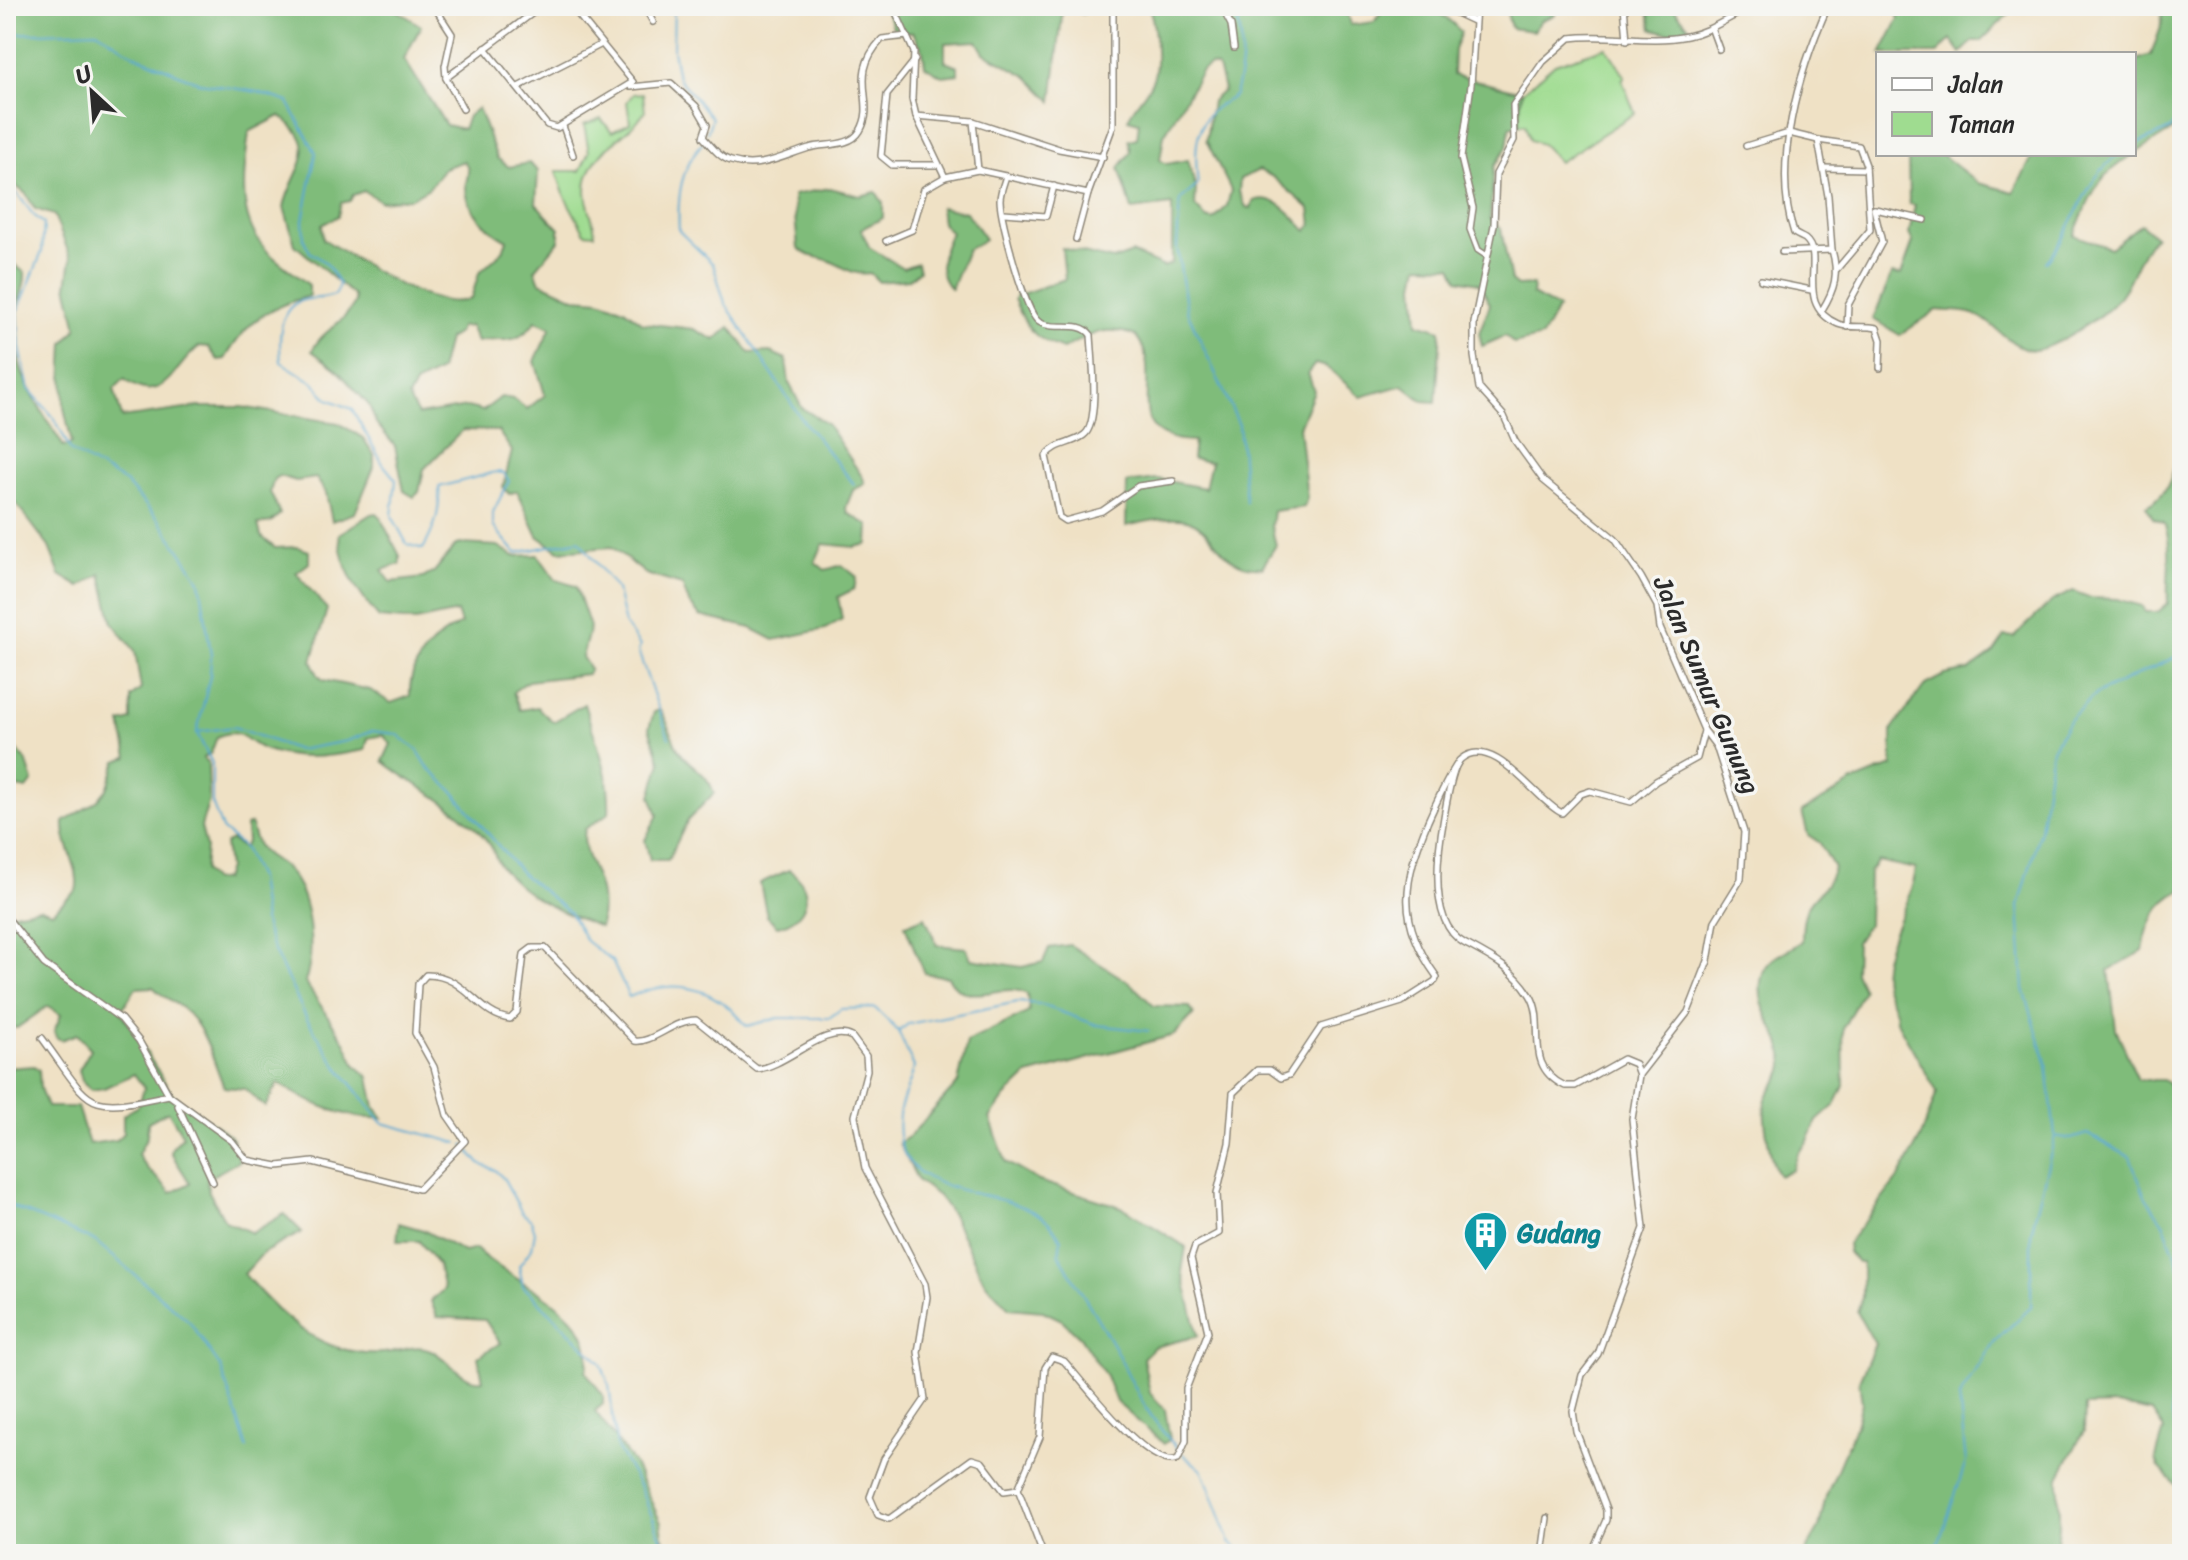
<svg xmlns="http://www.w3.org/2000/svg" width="2188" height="1560" font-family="Sriracha,sans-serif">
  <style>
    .green { fill: #9fdc90; stroke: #65845e; stroke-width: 2 }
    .forest { fill: #7fbc7a; stroke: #557452; stroke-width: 2; fill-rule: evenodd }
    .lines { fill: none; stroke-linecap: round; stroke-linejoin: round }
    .stream { stroke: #57a7d1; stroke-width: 2 }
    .minor-casing { stroke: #8d8678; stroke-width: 8 }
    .minor { stroke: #fff; stroke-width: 5 }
    .labels { text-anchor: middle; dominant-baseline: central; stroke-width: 7; stroke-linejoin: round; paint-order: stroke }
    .street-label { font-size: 26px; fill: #2b2b2b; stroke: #f6f6f2 }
    .culture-label { font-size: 26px; font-weight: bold; fill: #0d838f; stroke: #f6f6f2; text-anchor: start }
  </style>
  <rect width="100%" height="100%" fill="#f6f6f2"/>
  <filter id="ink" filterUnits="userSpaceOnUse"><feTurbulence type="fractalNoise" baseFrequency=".0125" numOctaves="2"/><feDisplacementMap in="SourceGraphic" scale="16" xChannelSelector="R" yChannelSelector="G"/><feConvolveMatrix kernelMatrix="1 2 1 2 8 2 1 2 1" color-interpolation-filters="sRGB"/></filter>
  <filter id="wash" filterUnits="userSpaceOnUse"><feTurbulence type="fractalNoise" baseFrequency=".006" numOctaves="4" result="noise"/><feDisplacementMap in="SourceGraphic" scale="32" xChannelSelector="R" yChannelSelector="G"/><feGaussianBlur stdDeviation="1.8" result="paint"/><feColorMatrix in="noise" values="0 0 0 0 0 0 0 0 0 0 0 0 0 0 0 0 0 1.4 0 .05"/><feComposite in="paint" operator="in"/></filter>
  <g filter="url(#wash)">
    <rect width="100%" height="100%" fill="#efe1c5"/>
    <g class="green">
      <polygon points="1606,47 1625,76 1622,80 1635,113 1559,162 1542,144 1530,140 1525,124 1518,125 1522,92 1555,64"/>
      <path d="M643 93 645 112C627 138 586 152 586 190 586 205 594 219 595 234L585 233 565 197 556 171H580L589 152 584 125 601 119 612 132 630 123 627 102 633 94Z"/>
    </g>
    <g class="forest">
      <path d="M6 6H365L369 10 391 6 421 26 404 59 446 125 463 129 468 116 478 108 497 158 509 167 529 163 538 171 536 204 559 229V241L535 270 540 282 575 298 600 300 624 309 643 323 694 329 715 340 730 327 750 353 770 352 786 359 789 383 802 408 827 424 863 478 865 484 853 490 846 507 848 513 869 526 868 544 855 547 823 544 815 562 825 570 842 565 857 577 854 589 838 597 842 619 825 629 774 640 751 628 700 616 689 603 682 585 646 574 612 547 559 551 538 536 517 491 509 494 503 487 512 451 498 431 463 430 424 469 419 492 414 497 404 491 395 446 376 423 369 405 336 369 312 351C321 330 345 324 355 302L354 296 295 245 284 207C292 169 326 148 280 116L249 132C244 174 235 220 269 253 281 265 296 274 309 285V296C265 309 249 319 225 359L218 360 208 347 200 346C174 364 164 410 124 379L114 389 122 418 199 407H241L338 423 363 438 374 455V467L355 513 332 521 326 493 316 478 296 481 279 476 274 479 270 492 280 514 271 522 258 524 261 536 275 548 298 547 309 551V563L296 573 327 609 312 661 318 675 323 680 370 690 391 703 410 696C408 663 433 637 461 624L457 612 416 621 379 618C358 593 341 569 339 534L371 514 376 513 380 517 400 556V564L382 570 391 582 423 578 434 572 456 545 462 544 498 546 514 556 538 555 556 580 576 586 590 627 582 657 590 669 587 674 528 681 513 692 520 710 537 707 553 722 584 704C596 743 611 772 609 813L585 829C581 849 592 865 598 883 603 898 602 912 600 927 564 913 525 899 501 867 496 860 494 851 490 845 483 835 473 825 464 818 439 795 409 783 383 761L391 744 383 735 368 738 365 750C330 756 301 762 266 750 246 744 242 725 217 737L211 753 203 758 208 762 209 800 201 827 206 847 204 871 213 881 224 879 228 868 225 844 231 840 243 848 247 842 246 826 251 824C259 867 278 851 295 880 311 906 315 955 305 982L345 1042 356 1066 369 1077 375 1107 383 1118C347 1120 308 1103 278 1083L265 1107 245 1089 224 1087C214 1063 205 1026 183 1009 173 1001 163 997 153 987L136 988 121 1011 172 1094 232 1137 239 1161 207 1179 208 1190 225 1221 252 1233 284 1214 302 1232 263 1253 244 1274C281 1317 321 1357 383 1353 399 1352 416 1343 431 1350 448 1359 463 1383 483 1380L478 1357 500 1343 485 1320 437 1317 431 1301 444 1289 438 1265 419 1241H397L399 1223 423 1230 464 1252 476 1249C511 1285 604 1309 586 1372L603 1395V1404L595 1411 634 1464 661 1523 666 1554H6V1068L34 1066 39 1070 40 1088 47 1107H77L89 1144 117 1140 123 1133V1115L139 1105 144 1088 134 1074 104 1088 91 1090 82 1081 79 1070 91 1049 77 1034 61 1040 56 1037 54 1031 61 1015 48 1006 17 1028 6 1027V911L9 914 40 908 52 912 76 891C82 870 62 844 64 822L98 800 107 789 117 761 128 757 121 723 131 720V697L141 689 135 651 113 623 101 574 80 587 60 575 49 547 6 490V258L25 273C26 289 17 300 15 315 11 373 37 402 64 447L72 443 64 408 63 363 64 343 77 328 67 285 71 259 54 215 35 209 26 194 6 178ZM464 161C471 171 467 174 466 185 465 210 488 230 507 240L503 251 479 273 471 299C431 314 357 259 323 239L322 225 338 216 341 203 350 201 353 195 364 191 380 201 411 198 429 188 444 168ZM536 321 551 327 535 361 545 395 527 409 513 399 501 397 483 411 467 407 418 415 408 398 415 384 440 371 448 339 458 333 460 327 470 326 477 342C507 336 513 349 536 321ZM168 1111 183 1136 172 1148 171 1153 190 1183 171 1193C160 1178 145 1171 138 1154L147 1137 148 1122Z"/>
      <polygon points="884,6 1091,6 1083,14 1069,7 1063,8 1052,101 1027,76 984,53 977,41 945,43 945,61 958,66 958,74 942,76 925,66 923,51 913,32 895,32"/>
      <path d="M1148 6H1346L1351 25 1375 22 1385 6C1420 6 1437 4 1461 32L1454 50 1453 75 1522 92 1518 125 1510 127 1507 147 1494 167 1490 218 1501 229 1511 281 1517 286 1533 285 1532 295 1558 308 1542 337 1514 344 1505 336 1482 346 1479 333 1490 304 1479 283 1458 279 1452 266 1419 265 1415 284 1418 323 1441 330 1436 402 1423 401 1403 385 1361 397 1327 367 1315 364 1308 373 1314 391 1299 427 1307 498 1304 507 1273 511 1271 526 1276 545 1262 567C1223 571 1216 531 1190 521 1173 515 1144 522 1126 526L1127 483 1157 479 1205 488 1211 462 1192 459 1194 441C1113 439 1168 375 1136 336 1104 324 1092 334 1063 349 1032 338 1027 329 1014 299L1017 293 1019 295 1065 279 1062 248 1113 260 1132 253 1164 267 1172 263V205L1132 210 1119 168 1131 152 1129 140 1137 138 1139 122 1128 119C1134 104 1146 95 1152 81 1160 66 1155 20 1148 6ZM1210 65 1218 67 1224 90 1212 101 1206 140 1231 190 1227 206 1214 220 1206 218 1195 206 1196 189 1188 160 1167 164 1160 160 1164 135 1202 70ZM1259 170 1273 177 1310 209 1312 225 1307 231C1294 218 1276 192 1253 201L1251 208 1246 207 1239 192 1240 179Z"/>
      <polygon points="1499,6 1556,6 1555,15 1542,20 1533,31 1511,28 1507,13"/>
      <polygon points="1647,6 1672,6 1690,28 1669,33 1652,29"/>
      <polygon points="1894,6 2017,6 1981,41 1973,41 1961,53 1951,39 1937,54 1881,54 1899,19"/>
      <polygon points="2161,6 2182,6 2182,124 2134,154 2134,61 2151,55 2162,24"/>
      <path d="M1908 154H1941L1978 183 2014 192 2034 154H2134C2096 176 2090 196 2074 235L2110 248 2141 224 2155 236C2136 255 2133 284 2113 304 2102 316 2048 352 2033 350 2010 347 1998 327 1980 317 1969 310 1950 312 1937 310L1900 335 1873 319 1892 274 1901 275 1913 242 1909 234 1915 205 1909 204Z"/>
      <path d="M830 188 860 196 876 192 883 203V218L861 229 869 247 903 268 917 263 919 271 909 279 879 282 870 273C850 276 845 266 827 260 814 256 810 258 798 248L793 195Z"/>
      <path d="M940 207 966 212 985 239 967 250 951 289C934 273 942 251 951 232L942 223Z"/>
      <path d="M2182 438V890C2156 903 2147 924 2143 951L2109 970 2116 1029 2138 1080H2163L2182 1094V1491L2158 1466 2156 1458 2164 1430 2152 1412 2116 1405 2085 1406 2084 1431 2059 1477V1528L2055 1554H1804L1819 1528 1826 1496 1856 1425 1862 1403 1859 1381 1875 1344 1857 1312 1862 1297V1263H1857L1848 1252 1847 1244 1900 1176 1920 1139 1937 1092 1896 1020C1896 1005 1887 997 1884 984 1878 948 1911 906 1916 869L1878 861 1869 872 1868 924 1856 942 1855 972 1863 990 1843 1028 1844 1086 1835 1105 1817 1121 1807 1143 1798 1153 1793 1169 1779 1176C1770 1162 1763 1120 1765 1103 1767 1089 1783 1080 1784 1065 1786 1032 1753 1014 1762 976 1767 956 1786 953 1802 941 1802 890 1821 904 1834 868L1820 843 1808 835 1802 812 1853 782 1892 766V730L1924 686 1945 675 1969 670 1994 652 2005 636 2014 637 2052 601 2073 591 2091 598 2117 599 2142 606 2145 612H2158L2168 603C2166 575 2174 548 2164 523L2153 518 2146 506C2174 493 2173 466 2182 438Z"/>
      <path d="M660 710C671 724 671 741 680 752 692 768 707 772 714 793L688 820 668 860H650L645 840 658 815 651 796 661 762 649 728 654 712Z"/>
      <polygon points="6,739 26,760 33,781 27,789 11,786 6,790"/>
      <path d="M789 870C817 889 808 920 777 926L767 916 760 883Z"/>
      <path d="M925 917 937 945 966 948 971 959 1022 967 1043 962 1049 948 1070 945 1130 983 1154 1006 1190 1007 1194 1014 1174 1035 1028 1075 1005 1097 990 1118 1006 1162 1039 1181 1124 1208 1186 1247 1182 1271 1198 1336 1154 1347 1143 1358 1150 1393 1165 1410 1170 1439 1164 1444 1116 1402 1106 1376 1080 1337 1062 1320 1043 1311 1009 1308 984 1281 951 1213 938 1196 918 1181 899 1143 910 1136 958 1083 967 1042 1029 1012 1027 994C1002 980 966 1011 948 977L924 973 905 925Z"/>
    </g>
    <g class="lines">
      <g class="stream">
        <polyline points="674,6 673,50 678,78 712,118 707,133"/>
        <path d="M1232 6C1246 35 1243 66 1235 95 1229 100 1224 102 1218 106 1192 124 1195 158 1198 185L1180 200 1177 247 1187 311 1239 425 1246 502"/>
        <polyline points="2175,6 2178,49 2182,56"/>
        <path d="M6 34 97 31 133 54 200 83 258 92 288 102 316 153 303 220 304 240 310 252 326 263 339 284 336 294C324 300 316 297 304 300 277 306 279 342 281 362L313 382 328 399 352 409 383 464 396 480 392 516 407 544 423 549C435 529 441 510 439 487L496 472 504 473 509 481 493 512V526L516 553 579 540 617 590 625 625 640 646 638 651 669 738"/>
        <path d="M703 142C680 168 677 197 679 231L713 264 725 303 801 418 854 484"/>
        <polyline points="2134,145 2170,129 2182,116"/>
        <path d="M6 185C24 195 27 214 44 223L42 252 18 311 20 348 29 389 55 419 71 451 125 482 160 521 200 581 211 655 210 676 197 732 234 727 298 750 347 741 372 731 397 734 418 751 429 769 451 789 522 874 570 913 586 941 612 961 629 997C676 976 715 987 747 1026L779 1018H829L841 1009 875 1008 898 1031 914 1067C911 1083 901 1099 899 1115 889 1206 998 1181 1046 1220 1052 1224 1056 1233 1061 1239L1059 1254C1076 1284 1096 1315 1113 1345 1136 1388 1143 1412 1179 1450"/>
        <path d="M2046 262C2075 229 2084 176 2120 154"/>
        <polyline points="197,733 212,763 212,803 222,829 244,848 258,878 265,927 274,951 307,1019 337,1066 383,1123 458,1143"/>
        <polyline points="899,1031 908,1024 1018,1002 1039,1004 1097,1025 1149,1031"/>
        <polyline points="2055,1136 2071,1139 2087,1134 2130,1157 2145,1196 2164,1224 2182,1274"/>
        <polyline points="464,1145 480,1164 495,1170 504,1179 522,1213 531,1220 535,1232 532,1248 519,1266 523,1286 601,1363 609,1385 617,1448 639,1485 664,1545 664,1554"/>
        <polyline points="6,1204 95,1241 189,1321 221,1368 247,1448"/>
        <path d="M2182 1349C2175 1378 2162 1413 2182 1439"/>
        <polyline points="1183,1454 1203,1471 1230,1542 1245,1554"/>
        <polyline points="1935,1554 1966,1462 1959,1397 1994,1342 2031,1307 2031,1233 2055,1136 2047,1065 2024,989 2019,906 2040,830 2052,749 2070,719 2096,694 2182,654"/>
      </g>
    </g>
  </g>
  <g filter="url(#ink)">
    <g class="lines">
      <defs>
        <g id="minor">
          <polyline points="434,6 452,34 445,66 446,78 542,6"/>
          <polyline points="644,6 653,22"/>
          <polyline points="893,6 914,52 912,99 916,116 973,121 978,170"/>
          <polyline points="1221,6 1231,25 1234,48"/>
          <polyline points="1441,6 1473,21"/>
          <polyline points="1476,6 1471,85 1461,158 1473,208 1470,229 1478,250 1487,256"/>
          <polyline points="1624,6 1627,40"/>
          <path d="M1828 6C1799 71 1771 165 1794 233 1798 236 1802 237 1805 239 1827 257 1792 304 1838 324 1850 329 1864 325 1877 328L1881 340 1880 368"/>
          <polyline points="1712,30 1719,49"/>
          <polyline points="485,48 547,125 557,128 633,82 571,6"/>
          <polyline points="915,60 887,95 881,156 892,165 938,165"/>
          <polyline points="446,78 463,109"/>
          <polyline points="518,87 600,45"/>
          <path d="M631 87 671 83 696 106 707 125 703 137C711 146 720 158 731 161 759 170 783 156 809 148 824 143 850 148 860 131 878 101 846 77 882 39L907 36"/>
          <polyline points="916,116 945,177 978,170 1088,194 1113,126 1113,6"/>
          <polyline points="973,121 1059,149 1103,157"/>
          <polyline points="563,126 573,155"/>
          <polyline points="1818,140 1859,146 1866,165 1870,230 1837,269"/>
          <polyline points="1746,146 1789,133 1818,140 1828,196 1832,250 1782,252"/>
          <polyline points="1824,168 1866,169"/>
          <path d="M1006 176C1004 183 1000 192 1000 200 1000 218 1025 313 1039 322 1054 332 1080 319 1091 335 1092 355 1100 424 1084 435 1071 445 1057 442 1046 456L1059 517 1065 521 1102 511 1138 486 1173 481"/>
          <polyline points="1875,209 1925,220"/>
          <polyline points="1004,213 1046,216 1054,186"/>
          <polyline points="1076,239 1088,194"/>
          <polyline points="886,241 912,230 924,189 945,177"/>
          <polyline points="1761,280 1811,290"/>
          <path d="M1822 310C1835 289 1839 274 1832 250"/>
          <polyline points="1847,327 1848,305 1882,242 1874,209"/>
          <path d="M6 916 44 964 121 1019 139 1041 169 1095 232 1141 247 1160 278 1166 313 1162 419 1189 465 1141 447 1115 434 1067 415 1033 418 984 426 975C465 974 477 1015 510 1019L517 1012 524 954 532 948H545L635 1041C651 1044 674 1020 696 1020L757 1069C786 1067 825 1023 852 1037L866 1056 867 1070 855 1116 865 1168 925 1284 927 1297 918 1352 925 1399 884 1459 870 1497 878 1515 889 1519 972 1459 982 1462 1004 1491 1018 1489 1040 1437 1045 1368 1052 1357 1064 1361C1083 1382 1150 1472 1178 1459L1186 1441V1389L1208 1332 1191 1258 1195 1246 1219 1233 1217 1193 1229 1143 1233 1093 1257 1070H1270L1281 1078 1289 1075 1321 1027 1402 1002 1435 981 1437 977C1396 921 1403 881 1428 821 1438 799 1446 780 1459 761"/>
          <path d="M42 1038C93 1107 82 1114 169 1095"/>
          <path d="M1639 1075 1688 1012 1708 961 1715 921 1741 879 1744 832 1716 746 1704 730 1660 628 1657 606 1641 577 1615 539 1543 480 1515 441 1504 416 1479 388 1474 356V323L1494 225 1496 174 1514 140 1513 105 1543 62 1570 38C1609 33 1648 44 1687 36 1713 31 1731 15 1755 6"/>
          <polyline points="178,1106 213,1182"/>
          <polyline points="1018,1489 1043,1554"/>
          <polyline points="1542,1554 1547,1518"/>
          <path d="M1591 1554 1606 1520V1510L1576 1431 1573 1411 1582 1375 1598 1354 1644 1228 1632 1119 1639 1075 1635 1064 1623 1059 1575 1086H1565C1521 1065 1548 1023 1530 995 1513 968 1490 957 1464 943 1427 922 1438 850 1444 817 1446 805 1453 765 1461 759 1494 732 1538 803 1562 813L1581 794 1590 791 1631 802 1656 781 1697 758 1704 731"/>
        </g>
      </defs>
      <use href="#minor" class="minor-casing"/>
      <use href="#minor" class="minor"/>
    </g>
  </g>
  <defs>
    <symbol id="building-pin" viewBox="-11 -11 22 30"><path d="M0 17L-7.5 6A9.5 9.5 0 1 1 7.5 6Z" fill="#0f9aa8" stroke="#f6f6f2"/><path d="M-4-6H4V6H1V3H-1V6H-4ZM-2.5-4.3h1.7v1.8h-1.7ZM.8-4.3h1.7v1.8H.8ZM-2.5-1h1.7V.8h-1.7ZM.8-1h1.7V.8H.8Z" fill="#fff"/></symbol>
  </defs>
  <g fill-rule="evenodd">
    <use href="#building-pin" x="1460" y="1208" width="51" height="69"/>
  </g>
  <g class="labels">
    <g class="street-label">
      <text transform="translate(1707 685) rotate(67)">Jalan Sumur Gunung</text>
    </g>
    <g class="culture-label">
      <text x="1517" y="1233">Gudang</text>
    </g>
  </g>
  <rect width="2188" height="1560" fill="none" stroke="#f6f6f2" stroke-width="32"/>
  <rect x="1876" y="52" width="260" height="104" fill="#f6f6f2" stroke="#a5a5a2" stroke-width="2"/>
  <rect x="1892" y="78" width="40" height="12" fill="#ffffff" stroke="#a5a5a2" stroke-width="2"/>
  <text x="1948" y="92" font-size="24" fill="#2b2b2b">Jalan</text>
  <rect x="1892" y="112" width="40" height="24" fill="#9fdc90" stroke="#a5a5a2" stroke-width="2"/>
  <text x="1948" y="132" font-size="24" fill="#2b2b2b">Taman</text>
  <g transform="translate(92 92) rotate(334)" stroke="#f6f6f2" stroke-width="6" paint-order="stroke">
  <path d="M0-6L14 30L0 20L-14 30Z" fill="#2b2b2b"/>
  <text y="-12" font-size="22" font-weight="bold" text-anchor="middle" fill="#2b2b2b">U</text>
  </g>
</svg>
